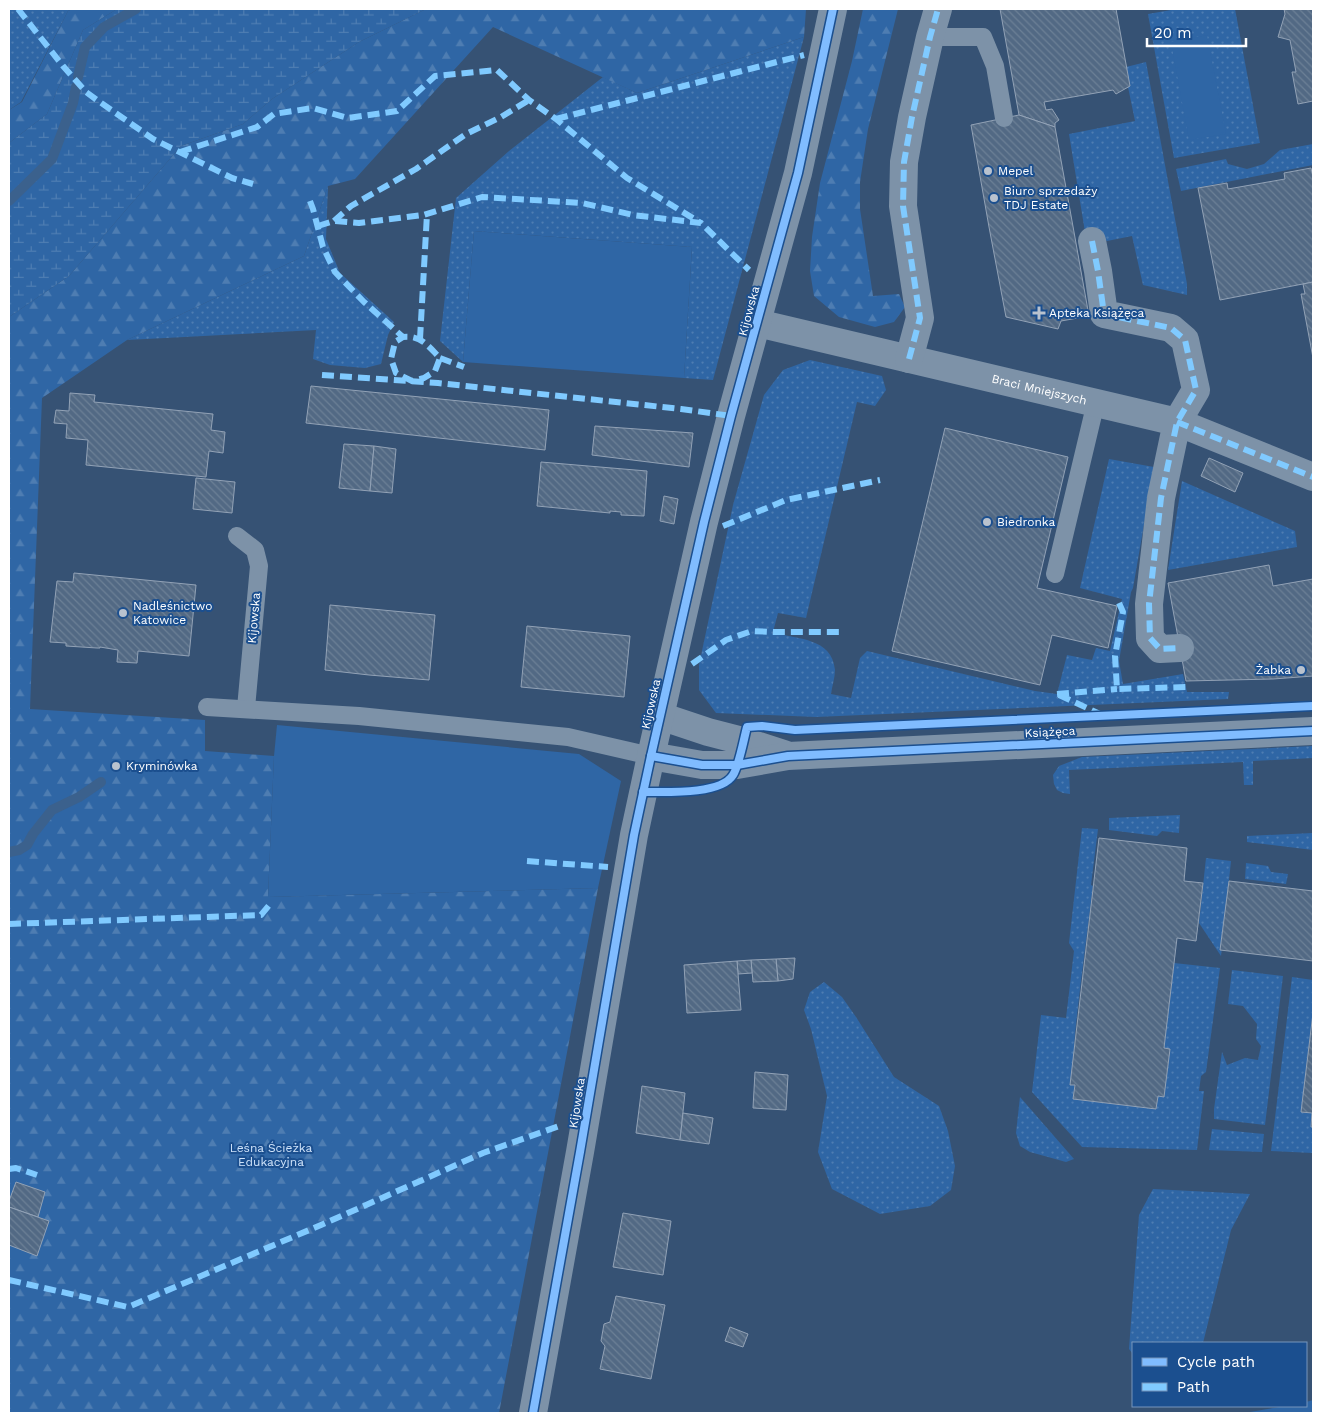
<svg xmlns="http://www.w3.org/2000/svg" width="1322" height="1422" font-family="'Work Sans',sans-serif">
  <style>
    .grass { fill: url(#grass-dots) }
    .forest { fill: url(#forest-firs) }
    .wetland { fill: url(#wetland-marsh) }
    .park { fill: #2f66a5 }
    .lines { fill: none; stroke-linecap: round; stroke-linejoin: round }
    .stream { stroke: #3b618d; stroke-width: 10 }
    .building { fill: url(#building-back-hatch); stroke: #92a2b6 }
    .service { stroke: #7d92a8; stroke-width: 18 }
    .minor { stroke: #7d92a8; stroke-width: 28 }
    .tertiary { stroke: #7d92a8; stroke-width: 28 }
    .quiet { stroke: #80caff; stroke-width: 6; stroke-dasharray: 12 6; stroke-linecap: butt }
    .cycleway-casing { stroke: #1b4f8f; stroke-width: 11 }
    .cycleway { stroke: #80bcff; stroke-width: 8 }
    .poi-dot { fill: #b9c2ce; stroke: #1b4f8f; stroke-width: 2 }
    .labels { text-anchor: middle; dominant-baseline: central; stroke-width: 4; stroke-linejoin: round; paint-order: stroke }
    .poi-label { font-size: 12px; fill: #fff; stroke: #1b4f8f; text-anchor: start }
    .street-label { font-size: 12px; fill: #fff; stroke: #1b4f8f }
    .park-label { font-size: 12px; fill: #cfe3fa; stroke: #1b4f8f }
  </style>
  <defs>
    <pattern id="grass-dots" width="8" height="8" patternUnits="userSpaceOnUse" patternTransform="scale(1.25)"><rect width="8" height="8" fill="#2f66a5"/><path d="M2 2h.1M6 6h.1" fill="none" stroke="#4e7db2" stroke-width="1.8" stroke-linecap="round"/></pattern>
    <pattern id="forest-firs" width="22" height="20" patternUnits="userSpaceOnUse" patternTransform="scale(1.25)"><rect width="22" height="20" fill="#2f66a5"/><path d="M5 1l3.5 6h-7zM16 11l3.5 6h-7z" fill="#4e7db2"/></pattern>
    <pattern id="wetland-marsh" width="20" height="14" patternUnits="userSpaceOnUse" patternTransform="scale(1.25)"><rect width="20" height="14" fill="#2f66a5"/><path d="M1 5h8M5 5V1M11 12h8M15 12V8" fill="none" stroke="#4e7db2"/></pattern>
    <pattern id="building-back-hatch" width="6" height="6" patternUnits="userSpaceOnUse" patternTransform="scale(1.25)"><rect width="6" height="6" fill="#526984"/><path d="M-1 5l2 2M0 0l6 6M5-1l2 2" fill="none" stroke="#6c8096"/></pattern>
  </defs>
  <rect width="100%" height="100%" fill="#365274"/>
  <g class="grass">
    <polygon points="9,9 72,9 68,11 21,102 9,110"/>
    <polygon points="1177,9 1235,9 1260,143 1174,158 1148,14"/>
    <polygon points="804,37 713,380 684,378 692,247 474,231 463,362 440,341 456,198 509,151 603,77 637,93"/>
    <polygon points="1146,62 1187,284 1187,295 1143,285 1132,236 1107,241 1093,231 1085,232 1069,134 1135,121 1128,87 1126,67"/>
    <polygon points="1313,144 1313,165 1181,191 1176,169 1226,159 1228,164 1247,169 1264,164 1280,150"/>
    <polygon points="328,186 326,239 340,273 394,322 388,335 381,364 365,368 330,365 313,359 316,330 127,340 304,256"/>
    <path d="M810 360 882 376 886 390 875 406 857 402 806 618 778 613 773 632C797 640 832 637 835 670 835 678 832 686 831 694L851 698 860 658 867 651 1035 691 1057 694 1067 655 1092 660 1096 648 1110 651 1122 599 1080 588 1109 459 1154 467 1133 588 1131 592 1119 661 1123 684 1183 674 1187 692H1229L1228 699 816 717 716 713 699 690V665L733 505 764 395 783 370Z"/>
    <polygon points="1182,481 1295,531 1297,547 1168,570"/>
    <polygon points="1313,746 1313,758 1253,761 1253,785 1244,785 1243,762 1069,770 1070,794 1063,793 1057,790 1054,784 1053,775 1059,766 1082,757"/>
    <polygon points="1180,815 1179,833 1162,831 1157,836 1109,830 1109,818"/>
    <path d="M1082 828 1098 829 1091 885 1093 886C1087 935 1080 985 1075 1034 1073 1056 1076 1077 1073 1099L1156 1109 1158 1096H1164L1170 1049 1164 1048 1174 963 1220 968 1206 1072 1201 1076 1199 1091H1204L1197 1150 1082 1147 1032 1092 1041 1015 1066 1018 1074 951 1069 943Z"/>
    <polygon points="1313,833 1313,850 1247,842 1247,836"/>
    <polygon points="1206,858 1231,861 1221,956 1199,923"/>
    <polygon points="1246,863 1268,866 1271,872 1288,874 1286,884 1245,879"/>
    <polygon points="1232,970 1283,976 1265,1125 1214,1119 1214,1109 1222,1052 1227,1065 1245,1058 1258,1060 1261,1046 1256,1039 1257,1024 1243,1006 1228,1004"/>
    <polygon points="1292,977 1313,980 1313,1013 1301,1112 1312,1113 1311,1126 1313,1127 1313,1153 1271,1151"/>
    <polygon points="824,982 842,997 856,1017 894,1077 939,1106 948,1131 955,1166 951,1190 930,1206 880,1214 832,1189 818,1152 827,1096 811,1029 804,1010 810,992"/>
    <polygon points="1020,1097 1074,1159 1066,1162 1030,1152 1020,1146 1016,1133"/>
    <polygon points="1212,1129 1264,1134 1262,1152 1209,1150"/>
    <polygon points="1153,1189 1250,1194 1231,1230 1203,1343 1133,1343 1133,1354 1129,1349 1139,1215"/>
  </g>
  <g class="forest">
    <polygon points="72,9 117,9 83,30 47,114 9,143 9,110 22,102 68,11"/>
    <polygon points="426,9 806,9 804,37 637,93 493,27 355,179 328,186 304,256 127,340 42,398 30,709 205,720 205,751 274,756 268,897 598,888 499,1413 9,1413 9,317 69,276 181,146 243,124 272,99 359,42"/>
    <polygon points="863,9 898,9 868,129 860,182 860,209 873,296 899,294 905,307 894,322 875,327 839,317 814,296 810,271 812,237 820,183 852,61"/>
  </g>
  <polygon class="wetland" points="117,9 426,9 359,42 272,99 243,124 181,146 69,276 9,317 9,143 47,114 83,30"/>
  <g class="park">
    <polygon points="1207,35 1226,134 1189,140 1171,42"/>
    <polygon points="474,231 692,247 684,378 463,362"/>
    <polygon points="277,725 579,754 621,781 598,888 268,897 274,756"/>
    <polygon points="1313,1400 1313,1413 1244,1413 1285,1406 1306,1406 1306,1402"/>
  </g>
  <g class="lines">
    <g class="stream">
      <polyline points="78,77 85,47 104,27 136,9"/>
      <polyline points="9,201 52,159 73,103 76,87"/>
      <polyline points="9,852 19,850 27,845 33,834 52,810 79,797 101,782"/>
    </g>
  </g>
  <g class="building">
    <polygon points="1000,9 1116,9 1130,86 1116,94 1113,90 1044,102 1046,110 1052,109 1059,120 1055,123 1055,127 1019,115"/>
    <polygon points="1284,9 1313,9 1313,101 1298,104 1292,72 1296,72 1290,40 1278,37 1285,14"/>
    <polygon points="1019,115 1055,127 1074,232 1089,316 1061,321 1058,329 1006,317 989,227 971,125"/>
    <polygon points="1311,168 1313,177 1313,282 1220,300 1198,188 1227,183 1228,189 1285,179 1284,173"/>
    <polygon points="1313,282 1313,358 1301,294 1305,294 1303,284"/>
    <polygon points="311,386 549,410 545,450 306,423"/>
    <polygon points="70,393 95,395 94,402 213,414 211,430 225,432 223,453 209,451 206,477 86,465 88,440 66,438 67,424 54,423 56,410 69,411"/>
    <polygon points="595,426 693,433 689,467 592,455"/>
    <polygon points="945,428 1068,457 1037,588 1117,606 1108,648 1052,635 1040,685 892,651"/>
    <polygon points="344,444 374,446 370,491 339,488"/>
    <polygon points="374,446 396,449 392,493 370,491"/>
    <polygon points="1209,458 1243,473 1235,492 1201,476"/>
    <polygon points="541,462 647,471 644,516 621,515 621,512 610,511 610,513 537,506"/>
    <polygon points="196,478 235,482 232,513 193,509"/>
    <polygon points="664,496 678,499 674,524 660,521"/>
    <polygon points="1269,565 1273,586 1313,579 1313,676 1273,679 1186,681 1168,583"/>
    <polygon points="74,573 196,585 189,656 138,651 137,663 117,662 118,650 100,647 100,648 97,648 66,646 66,643 50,642 57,581 73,582"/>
    <polygon points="330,605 435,615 429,680 369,675 325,670"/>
    <polygon points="527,626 630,636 624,697 521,687"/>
    <polygon points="1099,838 1187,848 1184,881 1203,883 1196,941 1177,938 1164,1048 1170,1049 1164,1097 1158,1096 1156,1109 1073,1099 1075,1085 1070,1085"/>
    <polygon points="1229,881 1313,891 1313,961 1220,950"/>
    <polygon points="795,958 793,979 778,981 776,959"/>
    <polygon points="776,959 778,981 753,982 751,960"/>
    <polygon points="751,960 752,973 738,974 737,961"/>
    <polygon points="737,961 741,1010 687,1013 684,965"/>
    <polygon points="1313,1013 1313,1127 1311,1127 1312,1113 1301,1112"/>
    <polygon points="755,1072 788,1075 786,1110 753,1108"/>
    <polygon points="642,1086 685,1093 680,1140 636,1133"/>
    <polygon points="683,1113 713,1118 709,1144 680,1140"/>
    <polygon points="16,1182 45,1192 38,1217 9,1207 9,1201"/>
    <polygon points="9,1207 49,1221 37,1256 9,1245"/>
    <polygon points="623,1213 671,1221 663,1275 613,1267"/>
    <polygon points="616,1296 665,1305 651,1379 600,1369 605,1346 601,1341 604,1324 610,1322"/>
    <polygon points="730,1327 748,1334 743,1347 725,1341"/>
  </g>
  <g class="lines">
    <g class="service">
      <polyline points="930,37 983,37 995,66 1004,118"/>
      <polyline points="237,536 255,550 259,566 246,708"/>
      <polyline points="1055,574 1096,402"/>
      <polyline points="207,707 359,716 568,737 651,756"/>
    </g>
    <g class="minor">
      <polyline points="1092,241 1098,271 1104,314 1171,328 1185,340 1196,390 1177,422 1161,498 1149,604 1150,638 1160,649 1180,648"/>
      <path id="s1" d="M757 323 1177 422 1313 477"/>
      <polyline points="909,359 920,318 903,206 904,162 912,117 930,37 938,9"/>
      <polyline points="660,716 708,732 743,741 784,754"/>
      <polyline points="651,756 702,765 737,765 788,756 1313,731"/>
    </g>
    <polyline class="tertiary" points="533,1413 580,1152 634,835 651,756 704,522 731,416 798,173 833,9"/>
    <g class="quiet">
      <polyline points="18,9 63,66 86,92 97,100 153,139 232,178 253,184"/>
      <polyline points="9,10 9,9"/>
      <polyline points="556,119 804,55"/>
      <polyline points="180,152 257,127 274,114 313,108 348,118 397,111 435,76 497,70 529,100 556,119 627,178 701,223"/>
      <path d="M310 201 313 209 323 247 335 272 364 302 403 337C421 335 428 346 440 358L435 371 424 378 412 381 396 373 391 359 395 342 403 337"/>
      <polyline points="334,221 351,206 416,169 466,134 501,117 529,100"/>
      <polyline points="318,226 334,221 359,223 423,215 482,197 582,203 633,215 701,223 749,270"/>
      <polyline points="1092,241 1098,271 1104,314 1171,328 1185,340 1196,390 1177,422 1161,498 1149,604 1150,638 1160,649 1180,648"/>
      <polyline points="420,339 427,214"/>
      <polyline points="440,358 464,367"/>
      <polyline points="909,359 920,318 903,206 904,162 912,117 930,37 938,9"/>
      <polyline points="322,375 438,383 681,409 731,416"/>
      <polyline points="1177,422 1313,477"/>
      <polyline points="723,526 786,500 880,480"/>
      <polyline points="1119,603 1123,612 1115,656 1117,689 1187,687"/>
      <polyline points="692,664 726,640 752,631 773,632 844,632"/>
      <polyline points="1057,694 1117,689"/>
      <polyline points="1059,695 1100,714"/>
      <polyline points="527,861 608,867"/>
      <polyline points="9,924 261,915 271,903"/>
      <polyline points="9,1169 16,1168 37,1175"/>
      <polyline points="9,1280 128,1307 321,1225 483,1153 562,1125"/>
    </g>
    <defs>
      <g id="cycleway">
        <polyline points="651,756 702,765 737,765 788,756 1313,731"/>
        <path d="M643 792C665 792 721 795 733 775 739 766 744 738 747 727L762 726 795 730 1313 706"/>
        <polyline points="533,1413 580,1152 634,835 651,756 704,522 731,416 798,173 833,9"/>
      </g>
    </defs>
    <use href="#cycleway" class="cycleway-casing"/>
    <use href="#cycleway" class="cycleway"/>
  </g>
  <g class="poi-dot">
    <circle cx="988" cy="171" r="5"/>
    <circle cx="994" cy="198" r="5"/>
    <path d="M1036.5 305.5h5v5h5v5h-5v5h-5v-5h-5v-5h5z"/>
    <circle cx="987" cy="522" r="5"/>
    <circle cx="123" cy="613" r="5"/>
    <circle cx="1301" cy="670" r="5"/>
    <circle cx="116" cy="766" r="5"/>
  </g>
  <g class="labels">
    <g class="poi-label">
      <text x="998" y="171">Mepel</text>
      <text x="1004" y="191">Biuro sprzedaży<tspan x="1004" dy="14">TDJ Estate</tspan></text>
      <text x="1049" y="313">Apteka Książęca</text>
      <text x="997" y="522">Biedronka</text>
      <text x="133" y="606">Nadleśnictwo<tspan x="133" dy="14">Katowice</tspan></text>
      <text x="1291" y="670" text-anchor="end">Żabka</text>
      <text x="126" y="766">Kryminówka</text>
    </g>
    <g class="street-label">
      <text transform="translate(749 311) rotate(-75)">Kijowska</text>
      <text stroke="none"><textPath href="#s1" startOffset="290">Braci Mniejszych</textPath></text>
      <text transform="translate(254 618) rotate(-85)">Kijowska</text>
      <text transform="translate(651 704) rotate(-77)">Kijowska</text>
      <text transform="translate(1050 732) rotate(-3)">Książęca</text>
      <text transform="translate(577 1103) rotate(-81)">Kijowska</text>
    </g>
    <g class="park-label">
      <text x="271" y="1148">Leśna Ścieżka<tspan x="271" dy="14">Edukacyjna</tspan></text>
    </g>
  </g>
  <rect width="1322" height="1422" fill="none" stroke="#ffffff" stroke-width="20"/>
  <rect x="1132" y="1342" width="175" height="65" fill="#1b4f8f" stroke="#7695bc"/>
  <rect x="1142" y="1358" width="25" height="8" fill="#80bcff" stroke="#7695bc"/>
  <text x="1177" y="1367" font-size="15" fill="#ffffff">Cycle path</text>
  <rect x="1142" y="1383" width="25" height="8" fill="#80caff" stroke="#7695bc"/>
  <text x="1177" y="1392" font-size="15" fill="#ffffff">Path</text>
  <path d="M1147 38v8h99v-8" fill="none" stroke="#ffffff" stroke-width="2.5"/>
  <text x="1154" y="38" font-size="15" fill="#ffffff" stroke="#1b4f8f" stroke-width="4" paint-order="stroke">20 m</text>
</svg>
